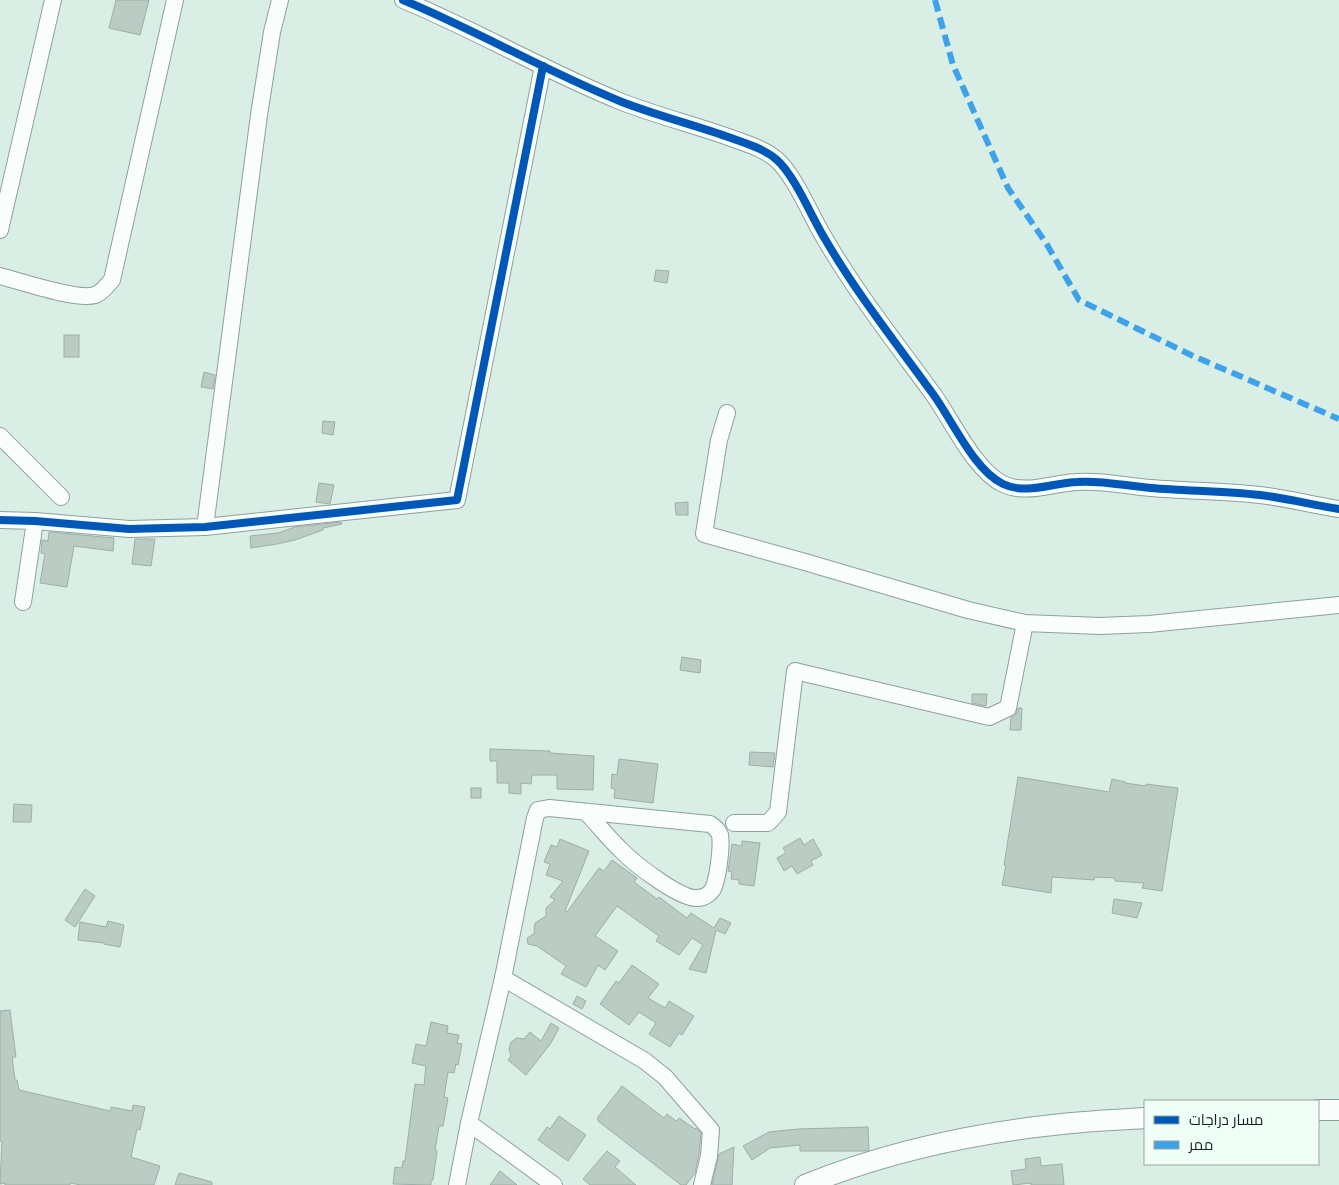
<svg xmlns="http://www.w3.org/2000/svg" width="1339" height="1185" font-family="Spectral,Cairo,serif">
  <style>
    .building { fill: #bbccc4; stroke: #9caea6 }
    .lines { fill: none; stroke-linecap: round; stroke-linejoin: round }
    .minor-casing { stroke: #90a099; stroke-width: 18 }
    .major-casing { stroke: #90a099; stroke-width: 22 }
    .minor { stroke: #f9fdfb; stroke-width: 16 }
    .major { stroke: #f9fdfb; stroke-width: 20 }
    .quiet { stroke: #3da2ea; stroke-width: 6; stroke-dasharray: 12 6; stroke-linecap: butt }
    .cycleway-casing { stroke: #effef7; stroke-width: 11 }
    .cycleway { stroke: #0057b8; stroke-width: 8 }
  </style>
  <rect width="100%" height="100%" fill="#d9efe5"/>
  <g class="building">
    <polygon points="116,0 149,0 140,35 109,28"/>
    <polygon points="656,270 669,271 667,283 654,281"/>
    <rect x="64" y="335" width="15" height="22"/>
    <polygon points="204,372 215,375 213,389 201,387"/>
    <polygon points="323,421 335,422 333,435 322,433"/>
    <polygon points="319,483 334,485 330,504 316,502"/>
    <polygon points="688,502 688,515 676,515 675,503"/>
    <polygon points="341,522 342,524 323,528 323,530 295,540 277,544 251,548 250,536 278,533 295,527"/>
    <polygon points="49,532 114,538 113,551 74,546 67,587 40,583 45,554 41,553 42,540 48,541"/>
    <polygon points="135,539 155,539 151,566 132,564"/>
    <polygon points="682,657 701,660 700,673 680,670"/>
    <polygon points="972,694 987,694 986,706 972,703"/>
    <polygon points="1018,708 1022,708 1021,730 1010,730 1011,718 1016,714"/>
    <polygon points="490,749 550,751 550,753 594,756 593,790 557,789 557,775 532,775 531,784 521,783 521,794 509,793 509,783 497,783 497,761 490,761"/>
    <polygon points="750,752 775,753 773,767 749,765"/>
    <polygon points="619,759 658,764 653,803 614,798 615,789 611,788 612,774 617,775"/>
    <polygon points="1018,777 1109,792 1112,779 1125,782 1125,783 1146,786 1146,784 1178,788 1162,891 1142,888 1144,883 1115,881 1115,878 1095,877 1094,880 1052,877 1051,893 1002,885 1006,865 1004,865"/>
    <rect x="471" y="788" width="10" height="10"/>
    <polygon points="14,804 32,805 31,822 13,822"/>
    <polygon points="800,838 804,845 813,839 822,855 811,861 813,865 797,874 792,866 784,871 777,858 786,853 783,848"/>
    <polygon points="560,839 589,851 565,911 567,912 599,868 604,871 612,860 637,878 634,882 657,899 659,897 687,918 691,913 714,928 720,918 731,923 725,934 716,930 706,973 689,969 703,945 692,938 679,955 656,941 659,936 617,906 595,936 618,951 605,970 598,965 586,987 561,974 566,966 537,946 528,944 527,938 534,934 535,923 546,916 546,908 555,900 550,897 563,881 546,875 550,864 544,862 551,845 557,847"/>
    <polygon points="742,841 760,843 754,886 739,884 739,880 731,879 732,872 728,871 732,844 742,846"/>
    <polygon points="85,889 95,896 75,927 65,920"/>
    <polygon points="1114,899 1142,903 1137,918 1112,913"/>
    <polygon points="108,921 124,925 120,947 104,944 104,943 78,940 80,922 106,927"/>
    <polygon points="632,965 659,984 648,998 665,1008 669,1001 694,1016 682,1035 679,1033 670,1047 649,1034 656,1023 639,1012 629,1025 600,1004 616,981 619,983"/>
    <polygon points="577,996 586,1001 582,1009 573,1004"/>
    <polygon points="10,1010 16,1057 12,1057 15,1080 17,1080 19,1090 110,1111 111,1107 132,1111 133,1105 145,1107 140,1130 137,1129 131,1157 160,1166 154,1185 81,1185 70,1183 70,1185 5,1185 5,1183 0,1184 2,1141 0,1141 0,1011"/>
    <polygon points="431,1022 448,1026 447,1033 459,1035 457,1043 462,1044 458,1065 456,1064 454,1073 448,1072 444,1097 448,1098 443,1126 439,1126 435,1150 437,1151 433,1180 431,1180 431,1185 393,1184 395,1167 402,1168 403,1161 405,1161 415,1084 424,1085 426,1066 412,1063 416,1044 426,1046"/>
    <polygon points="551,1023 559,1028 551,1043 526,1075 508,1060 511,1056 509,1049 511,1042 517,1038 524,1039 530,1032 541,1041"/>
    <polygon points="622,1086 664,1118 667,1114 676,1121 679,1118 695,1129 696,1128 701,1133 699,1154 695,1173 686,1185 681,1185 598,1121 598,1117"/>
    <polygon points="559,1116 586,1135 568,1161 538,1140 547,1127 550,1129"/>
    <polygon points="868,1127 869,1150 866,1151 800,1151 800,1145 770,1148 752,1160 743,1146 769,1132 798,1129"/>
    <polygon points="734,1147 732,1185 712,1185 719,1154"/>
    <polygon points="607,1151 620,1161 615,1167 636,1185 590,1185 583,1179"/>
    <polygon points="1040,1157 1041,1166 1062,1164 1064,1185 1031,1185 1031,1183 1013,1185 1011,1171 1026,1169 1025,1159"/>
    <polygon points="500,1171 517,1185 490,1185"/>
    <polygon points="179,1173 212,1182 212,1185 175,1185"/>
  </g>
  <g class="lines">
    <defs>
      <g id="minor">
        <path d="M403 0C478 31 547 72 622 102 658 116 695 125 731 138 747 144 765 149 777 160 795 176 812 218 825 239 857 294 896 343 933 394 952 420 974 470 1003 484 1026 495 1052 483 1077 482 1101 480 1126 486 1151 488 1187 491 1224 491 1260 495 1286 498 1313 505 1339 509"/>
        <polyline points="0,230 53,0"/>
        <path d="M0 276C19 281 78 301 95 295 102 293 107 285 112 280L175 0"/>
        <polyline points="727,413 719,440 704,534 805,562 968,610 1025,623 1100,626 1149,624 1339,605"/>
        <polyline points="0,436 61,497"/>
        <polyline points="0,520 35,521 129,529 205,527 457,500 543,66"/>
        <polyline points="205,527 259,115 272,32 280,0"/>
        <polyline points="23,602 35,521"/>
        <polyline points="734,823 768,823 778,812 795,671 989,717 1008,708 1025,623"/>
        <polyline points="503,978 645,1061 665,1077 711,1130 709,1156 702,1185"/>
        <polyline points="469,1123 554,1185"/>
        <path d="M457 1185 469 1123 503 978 535 818 538 810 549 808 710 824C715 827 718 830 720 835 722 846 718 878 713 889 710 894 704 898 697 898 680 899 636 865 623 852 610 840 599 826 586 812"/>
      </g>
      <g id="major">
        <polyline points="1318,1110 1339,1110"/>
        <path d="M805 1185C886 1152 974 1133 1062 1124 1090 1121 1118 1120 1145 1118"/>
      </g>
    </defs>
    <use href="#minor" class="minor-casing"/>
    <use href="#major" class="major-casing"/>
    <use href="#minor" class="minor"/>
    <use href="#major" class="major"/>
    <polyline class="quiet" points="935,0 953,65 1008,188 1046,243 1079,300 1191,355 1339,419"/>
    <defs>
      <g id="cycleway">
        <path d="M403 0C478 31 547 72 622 102 658 116 695 125 731 138 747 144 765 149 777 160 795 176 812 218 825 239 857 294 896 343 933 394 952 420 974 470 1003 484 1026 495 1052 483 1077 482 1101 480 1126 486 1151 488 1187 491 1224 491 1260 495 1286 498 1313 505 1339 509"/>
        <polyline points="0,520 35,521 129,529 205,527 457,500 543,66"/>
      </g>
    </defs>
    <use href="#cycleway" class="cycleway-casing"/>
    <use href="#cycleway" class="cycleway"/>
  </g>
  <rect x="1144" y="1100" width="175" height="65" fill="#effef7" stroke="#97a59f"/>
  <rect x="1154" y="1116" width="25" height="8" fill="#0057b8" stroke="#97a59f"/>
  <text x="1189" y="1125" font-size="15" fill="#12201a">مسار دراجات</text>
  <rect x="1154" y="1141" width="25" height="8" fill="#3da2ea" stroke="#97a59f"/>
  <text x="1189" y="1150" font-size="15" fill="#12201a">ممر</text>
</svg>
